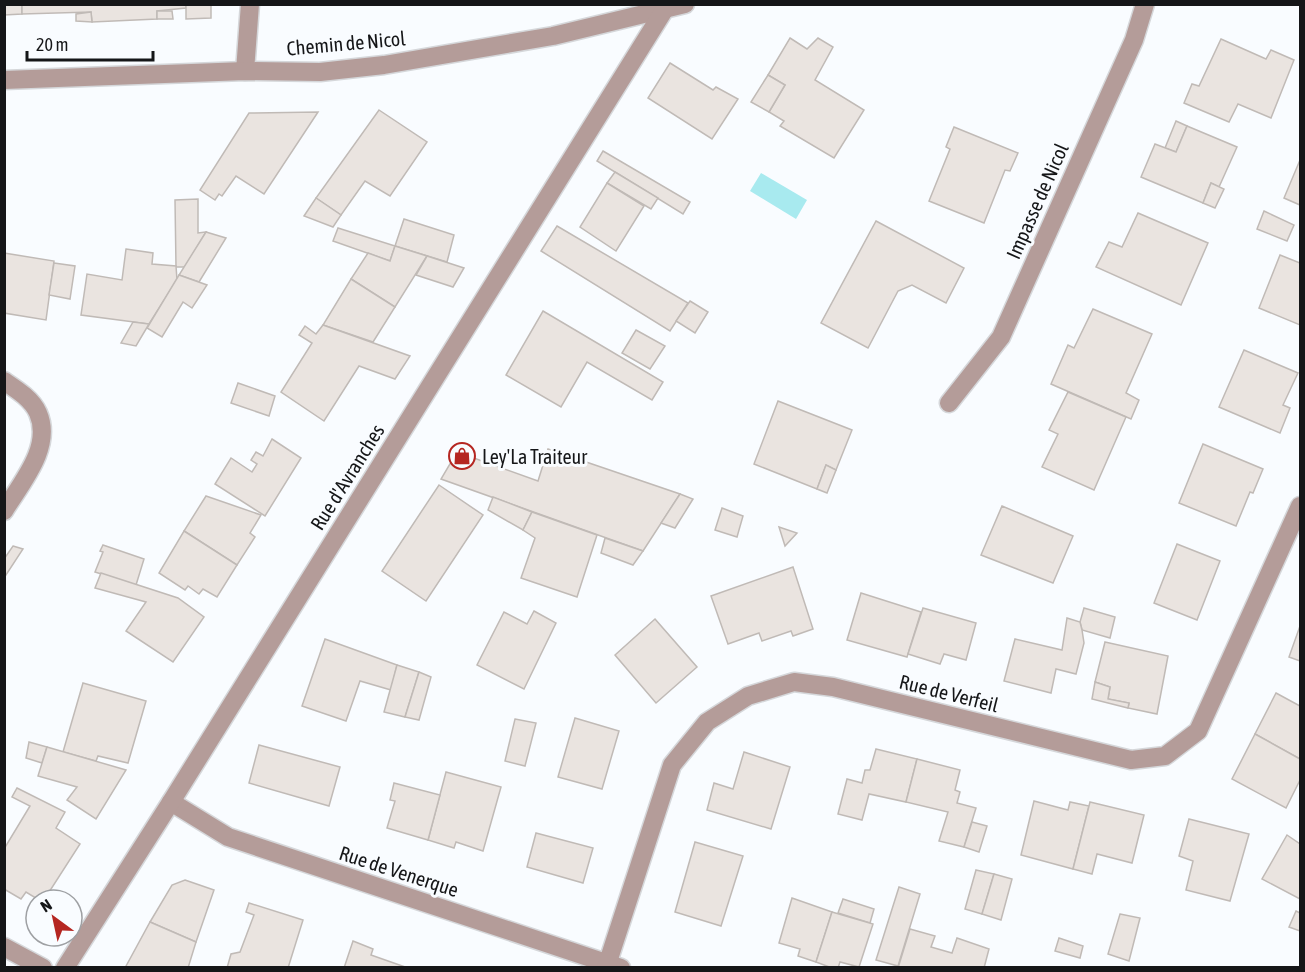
<svg xmlns="http://www.w3.org/2000/svg" width="1305" height="972" font-family="'Asap Condensed',sans-serif">
  <style>
    .water { fill: #a8eaef }
    .building { fill: #eae4e0; stroke: #c0bab6; stroke-width: 1.5 }
    .lines { fill: none; stroke-linecap: round; stroke-linejoin: round }
    .minor-casing { stroke: #d5d7da; stroke-width: 21 }
    .minor { stroke: #b49c99; stroke-width: 18 }
    .labels { text-anchor: middle; dominant-baseline: central; stroke-width: 6; stroke-linejoin: round; paint-order: stroke }
    .street-label { font-size: 20px; fill: #151618; stroke: #f9fcff }
    .poi-label { font-size: 20px; fill: #151618; stroke: #f9fcff; text-anchor: start }
  </style>
  <rect width="100%" height="100%" fill="#f9fcff"/>
  <polygon class="water" points="761,173 807,200 796,219 750,191"/>
  <g class="building">
    <polygon points="4,4 22,4 22,14 4,15"/>
    <polygon points="22,4 186,4 186,8 157,11 157,19 92,22 91,12 22,14"/>
    <polygon points="186,4 211,4 211,18 186,19"/>
    <polygon points="157,11 172,11 173,19 157,19"/>
    <polygon points="91,12 92,22 76,21 76,14"/>
    <polygon points="790,38 807,49 818,38 833,47 815,80 864,110 834,158 780,126 784,121 769,112 785,85 768,75"/>
    <polygon points="1221,39 1266,59 1271,50 1294,60 1271,118 1238,104 1229,122 1184,103 1192,84 1199,86"/>
    <polygon points="670,63 713,90 716,87 738,99 712,139 648,98"/>
    <polygon points="768,75 785,85 769,112 751,102"/>
    <polygon points="379,110 427,142 390,196 365,181 341,215 316,198"/>
    <polygon points="318,112 264,194 236,176 222,196 219,194 215,200 200,190 249,113"/>
    <polygon points="1176,121 1187,126 1176,152 1165,148"/>
    <polygon points="1187,126 1237,147 1219,187 1211,183 1203,203 1141,177 1155,144 1176,152"/>
    <polygon points="954,127 1018,153 1010,171 1005,170 984,223 929,201 950,149 946,147"/>
    <polygon points="603,151 690,202 683,214 597,161"/>
    <polygon points="1300,160 1300,205 1284,198"/>
    <polygon points="615,172 658,198 651,209 607,183"/>
    <polygon points="607,183 644,206 616,251 580,227"/>
    <polygon points="1211,183 1224,189 1215,208 1203,203"/>
    <polygon points="316,198 341,215 333,227 304,216"/>
    <polygon points="198,199 198,233 206,232 185,267 176,267 175,200"/>
    <polygon points="1264,211 1294,225 1287,241 1257,229"/>
    <polygon points="1138,213 1208,243 1181,305 1096,267 1109,242 1122,247"/>
    <polygon points="404,219 454,235 447,262 395,246"/>
    <polygon points="876,221 964,268 946,303 912,285 898,291 868,348 821,323"/>
    <polygon points="557,226 688,303 670,331 541,251"/>
    <polygon points="338,228 395,246 390,261 333,241"/>
    <polygon points="206,232 226,238 199,282 179,275"/>
    <polygon points="395,246 427,256 395,307 351,279 368,253 390,261"/>
    <polygon points="126,249 153,253 152,264 176,266 177,280 149,324 81,315 87,274 122,280"/>
    <polygon points="4,253 54,261 46,320 4,313"/>
    <polygon points="1280,255 1300,263 1300,325 1259,308"/>
    <polygon points="427,256 464,268 453,287 416,275"/>
    <polygon points="54,263 75,266 70,299 49,295"/>
    <polygon points="179,275 207,285 192,308 183,302 162,337 147,328"/>
    <polygon points="351,279 395,307 373,342 323,325"/>
    <polygon points="690,301 708,312 695,333 676,321"/>
    <polygon points="1093,309 1152,334 1126,393 1139,400 1131,419 1051,384 1068,345 1074,348"/>
    <polygon points="543,311 663,382 652,400 587,362 561,407 506,375"/>
    <polygon points="133,322 149,324 136,346 121,343"/>
    <polygon points="323,325 410,356 395,379 359,366 324,421 281,392 312,343 299,335 305,326 316,334"/>
    <polygon points="636,330 665,346 650,369 622,353"/>
    <polygon points="1244,350 1298,373 1283,405 1290,408 1280,433 1219,407"/>
    <polygon points="238,383 275,396 269,416 231,403"/>
    <polygon points="1068,392 1126,417 1094,490 1042,467 1058,434 1049,430"/>
    <polygon points="778,401 852,430 836,470 826,465 817,489 754,464"/>
    <polygon points="272,439 301,458 265,516 215,484 231,458 252,472 257,464 251,460 256,452 263,456"/>
    <polygon points="1203,444 1263,469 1253,493 1250,492 1236,526 1179,503"/>
    <polygon points="548,449 680,494 643,551 441,479 457,452 538,481"/>
    <polygon points="826,465 836,470 827,493 817,489"/>
    <polygon points="439,485 483,515 426,601 382,571"/>
    <polygon points="680,494 693,499 675,528 661,523"/>
    <polygon points="206,496 261,515 250,533 255,537 237,565 184,531"/>
    <polygon points="493,497 532,512 523,530 488,510"/>
    <polygon points="1002,506 1073,536 1053,583 981,555"/>
    <polygon points="722,508 743,516 737,537 715,530"/>
    <polygon points="532,512 597,535 577,597 521,578 535,538 523,530"/>
    <polygon points="779,527 797,533 785,546"/>
    <polygon points="184,531 237,565 217,597 203,589 199,594 188,586 185,590 159,573"/>
    <polygon points="605,538 643,551 633,565 601,553"/>
    <polygon points="1177,544 1220,561 1197,620 1154,603"/>
    <polygon points="103,545 144,559 136,585 95,572 103,552 100,551"/>
    <polygon points="13,546 23,549 4,578 4,559"/>
    <polygon points="793,567 813,629 793,636 791,631 762,641 759,633 728,644 711,596"/>
    <polygon points="101,573 178,598 204,617 173,662 126,631 146,602 95,588"/>
    <polygon points="861,593 921,612 907,657 847,640"/>
    <polygon points="923,608 976,623 966,660 944,654 940,664 908,654"/>
    <polygon points="1084,608 1115,617 1110,638 1082,630 1080,622"/>
    <polygon points="534,611 556,623 524,689 477,665 504,612 527,624"/>
    <polygon points="1067,618 1080,622 1082,630 1084,643 1076,674 1056,669 1051,693 1004,681 1015,639 1062,650"/>
    <polygon points="655,619 697,667 656,703 615,655"/>
    <polygon points="1300,626 1300,661 1289,657"/>
    <polygon points="325,639 397,665 391,690 360,681 346,721 302,706"/>
    <polygon points="1105,642 1168,656 1157,714 1128,708 1129,703 1108,699 1110,687 1095,682"/>
    <polygon points="397,665 419,672 405,717 384,712"/>
    <polygon points="419,672 431,677 419,720 405,717"/>
    <polygon points="1095,682 1110,687 1108,699 1129,703 1128,708 1092,699"/>
    <polygon points="83,683 146,701 128,763 98,756 96,761 63,752"/>
    <polygon points="1276,693 1300,706 1300,759 1255,734"/>
    <polygon points="575,718 619,731 602,789 558,777"/>
    <polygon points="515,719 536,723 525,766 505,761"/>
    <polygon points="1255,734 1300,759 1300,780 1286,808 1232,779"/>
    <polygon points="29,742 47,747 42,763 26,758"/>
    <polygon points="259,745 340,767 329,806 249,783"/>
    <polygon points="47,747 126,770 96,819 67,800 77,787 38,776"/>
    <polygon points="876,749 917,759 906,802 869,794 862,820 838,814 847,779 862,783 865,770 870,770"/>
    <polygon points="744,752 790,767 771,829 707,810 714,783 733,789"/>
    <polygon points="917,759 960,770 955,790 960,792 957,803 976,808 964,847 939,841 948,812 906,802"/>
    <polygon points="446,772 501,787 483,851 456,842 454,848 428,840"/>
    <polygon points="394,783 440,795 428,840 387,828 395,801 390,800"/>
    <polygon points="17,788 65,812 56,828 80,844 44,900 39,900 26,892 21,899 4,889 4,849 30,806 12,797"/>
    <polygon points="1034,801 1068,810 1070,802 1089,806 1073,869 1021,855"/>
    <polygon points="1090,802 1144,815 1132,863 1097,854 1092,874 1073,869"/>
    <polygon points="1189,819 1249,834 1230,901 1186,890 1193,861 1179,856"/>
    <polygon points="972,822 987,826 979,852 964,847"/>
    <polygon points="536,833 593,848 583,883 527,867"/>
    <polygon points="1287,835 1300,844 1300,899 1262,879"/>
    <polygon points="695,842 743,856 721,926 675,912"/>
    <polygon points="976,870 994,874 982,914 965,909"/>
    <polygon points="994,874 1012,879 1001,920 982,914"/>
    <polygon points="185,880 214,890 196,942 150,922 172,885"/>
    <polygon points="899,887 920,894 898,966 876,960"/>
    <polygon points="792,898 832,912 816,962 798,956 800,949 779,943"/>
    <polygon points="843,899 874,909 870,923 838,913"/>
    <polygon points="249,903 303,920 288,968 227,968 231,954 240,952 254,915 246,912"/>
    <polygon points="1296,911 1300,913 1300,931 1289,927"/>
    <polygon points="832,912 873,924 859,967 840,962 838,968 832,968 816,962"/>
    <polygon points="1120,914 1140,918 1129,961 1108,954"/>
    <polygon points="150,922 196,942 188,968 125,968"/>
    <polygon points="910,929 935,936 931,947 952,953 957,938 989,949 984,968 898,968"/>
    <polygon points="1059,938 1083,946 1080,958 1055,951"/>
    <polygon points="353,941 373,949 371,955 408,968 344,968"/>
  </g>
  <g class="lines">
    <defs>
      <g id="minor">
        <polyline points="245,71 250,4"/>
        <polyline points="4,80 245,71 320,72 384,65 553,36 685,4"/>
        <path d="M4 381C16 389 32 399 38 413 53 447 21 483 4 511"/>
        <polyline points="949,403 1001,337 1134,40 1145,4"/>
        <polyline points="171,802 228,837 621,968"/>
        <polyline points="4,947 43,968"/>
        <polyline points="65,968 171,802 668,4"/>
        <polyline points="606,968 672,765 707,722 748,696 794,682 833,687 1131,760 1165,756 1198,731 1300,506"/>
      </g>
    </defs>
    <use href="#minor" class="minor-casing"/>
    <use href="#minor" class="minor"/>
  </g>
  <defs>
    <symbol id="shop-ring" viewBox="-11 -11 22 22"><circle r="9.5" fill="#f9fcff" stroke="#b52621" stroke-width="1.5"/><path d="M-5-2.5h2.3a2.7 3.5 0 0 1 5.4 0H5L5.5 6h-11ZM-1.5-2.5h3a1.5 2.3 0 0 0-3 0Z" fill="#b52621"/></symbol>
  </defs>
  <g fill-rule="evenodd">
    <use href="#shop-ring" x="447" y="441" width="30" height="30"/>
  </g>
  <g class="labels">
    <g class="street-label">
      <text transform="translate(346 43) rotate(-5)">Chemin de Nicol</text>
      <text transform="translate(1037 201) rotate(-66)">Impasse de Nicol</text>
      <text transform="translate(347 477) rotate(-58)">Rue d'Avranches</text>
      <text transform="translate(949 693) rotate(14)">Rue de Verfeil</text>
      <text transform="translate(399 871) rotate(18)">Rue de Venerque</text>
    </g>
    <g class="poi-label">
      <text x="482" y="456">Ley'La Traiteur</text>
    </g>
  </g>
  <rect width="1305" height="972" fill="none" stroke="#151618" stroke-width="12"/>
  <g transform="translate(54 918) rotate(327)"><circle r="28" fill="#f9fcff" stroke="#9ea0a3" stroke-width="1.5"/>
  <path d="M0-4.5L10 22L0 15L-10 22Z" fill="#b52621"/>
  <text y="-9" font-size="16" font-weight="bold" text-anchor="middle" fill="#151618">N</text>
  </g>
  <path d="M27 51v9h126v-9" fill="none" stroke="#151618" stroke-width="3"/>
  <text x="36" y="51" font-size="18" fill="#151618" stroke="#f9fcff" stroke-width="4.5" paint-order="stroke">20 m</text>
</svg>
